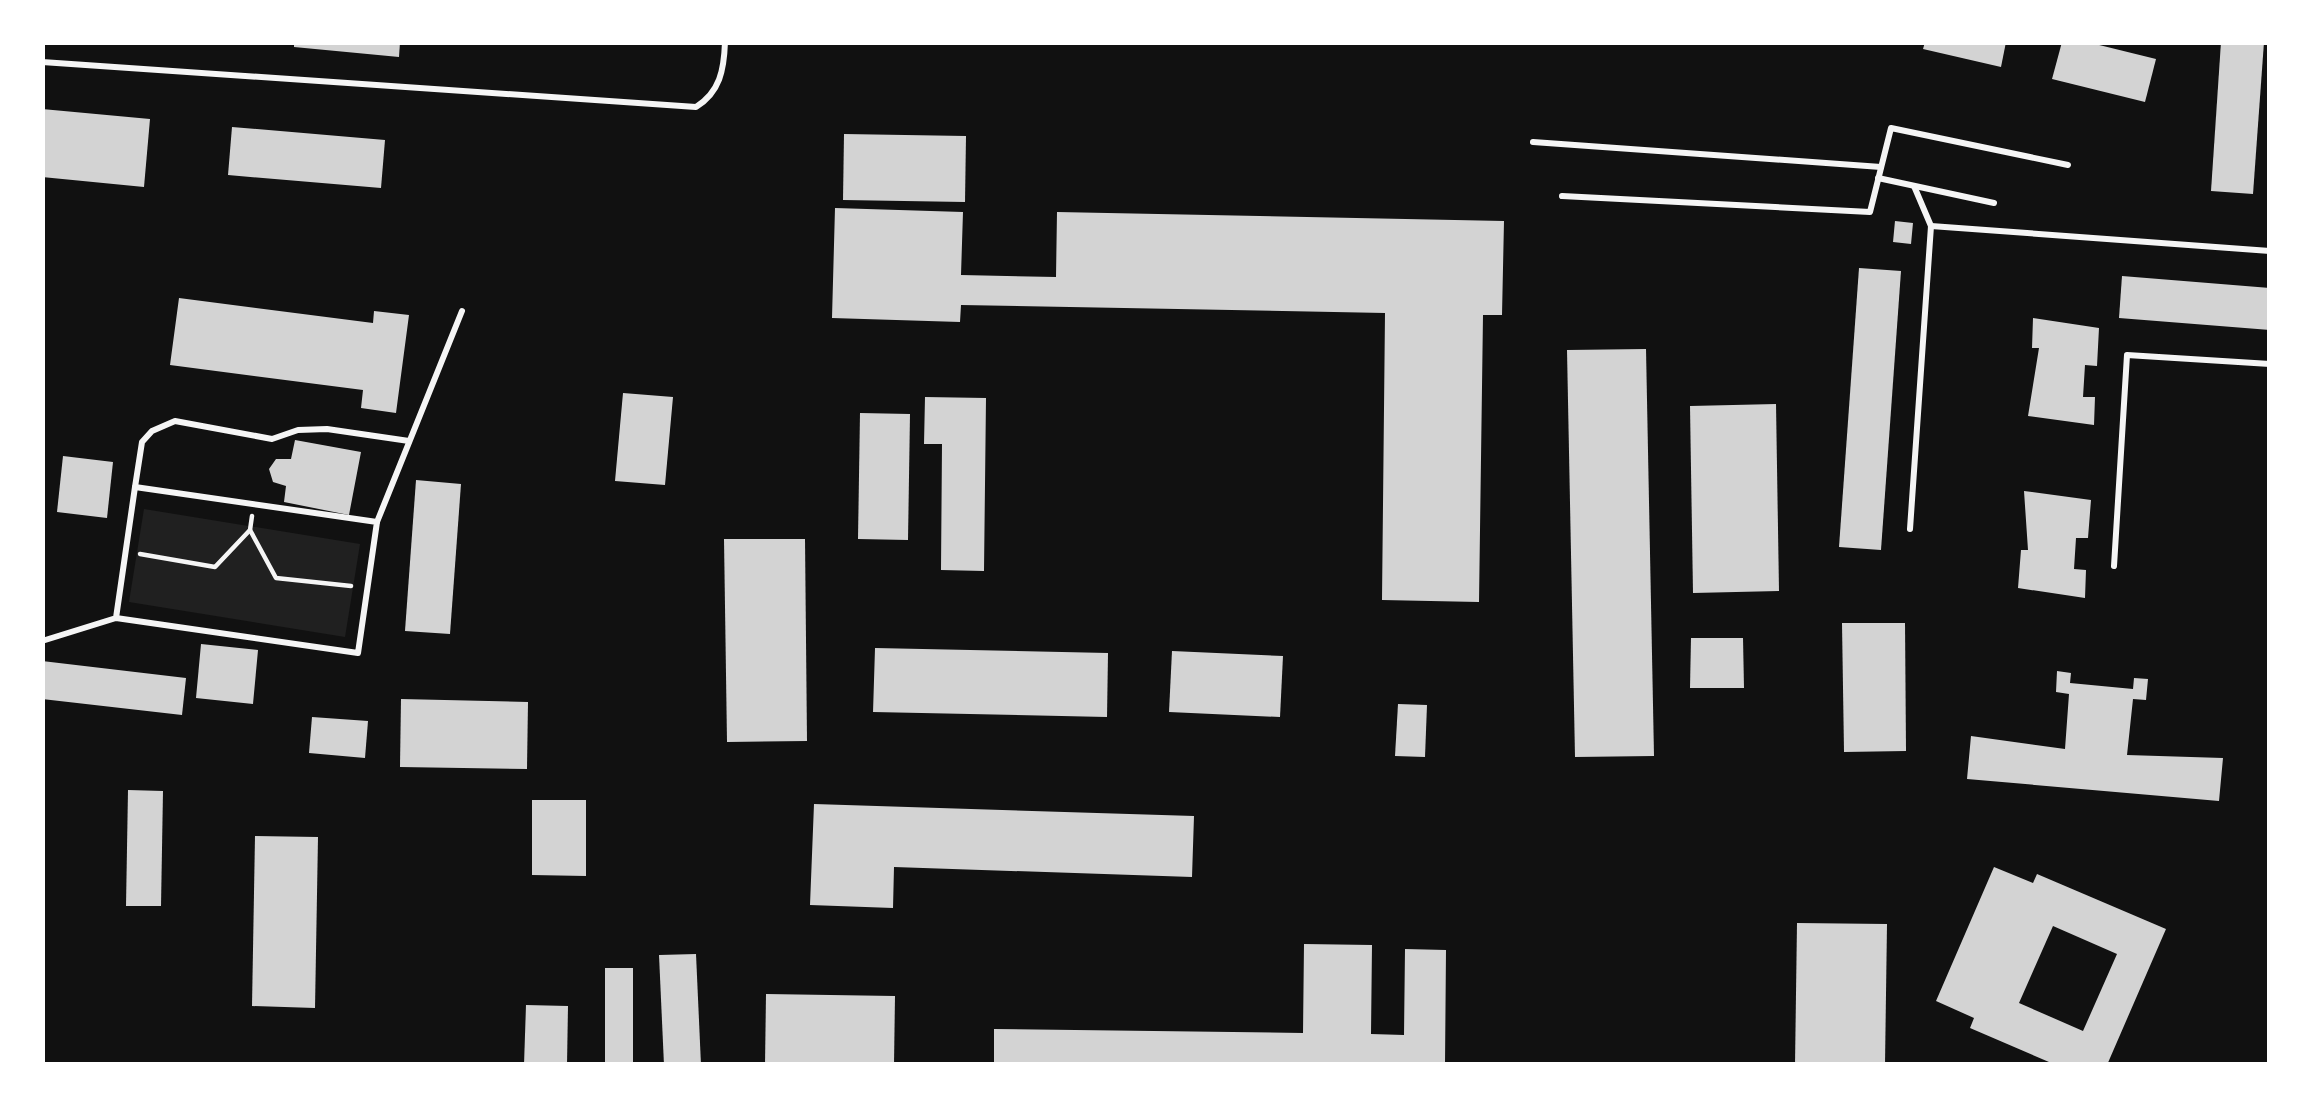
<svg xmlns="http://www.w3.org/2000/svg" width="2312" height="1107" font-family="Lato,sans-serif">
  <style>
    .green { fill: #202020 }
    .building { fill: #d3d3d3; fill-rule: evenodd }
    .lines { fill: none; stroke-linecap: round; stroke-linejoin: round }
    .path { stroke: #f5f5f5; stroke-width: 4.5 }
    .service { stroke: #f5f5f5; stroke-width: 6 }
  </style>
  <rect width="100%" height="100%" fill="#111"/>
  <polygon class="green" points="144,509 360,544 345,637 129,602"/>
  <g class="building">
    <polygon points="294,42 400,42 399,57 294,47"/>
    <polygon points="1925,42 2006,42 2001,67 1923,49"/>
    <polygon points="2062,42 2087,42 2156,59 2145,102 2052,79"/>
    <polygon points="2221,42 2264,42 2253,194 2211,191"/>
    <polygon points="42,109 150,119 144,187 42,177"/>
    <polygon points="232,127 385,140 381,188 228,175"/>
    <polygon points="844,134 966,136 965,202 843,200"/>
    <polygon points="835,208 963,212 961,275 1056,277 1057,212 1504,221 1502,315 1483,315 1479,602 1382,600 1385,313 961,305 960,322 832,318"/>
    <polygon points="1895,221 1913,223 1911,244 1893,242"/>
    <polygon points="1859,268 1901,271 1881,550 1839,547"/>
    <polygon points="2122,276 2270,288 2270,330 2119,318"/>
    <polygon points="179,298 373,323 374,311 409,315 396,413 361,408 363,390 170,365"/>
    <polygon points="2033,318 2099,328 2097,366 2085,365 2083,397 2095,397 2094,425 2028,416 2039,348 2032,348"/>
    <polygon points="1646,349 1654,756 1575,757 1567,350"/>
    <polygon points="623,393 673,397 665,485 615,481"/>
    <polygon points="925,397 986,398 984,571 941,570 942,444 924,444"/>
    <polygon points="1776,404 1779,591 1693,593 1690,406"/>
    <polygon points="860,413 910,414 908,540 858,539"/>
    <polygon points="295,440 361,452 349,515 284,502 286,486 273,482 269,469 276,459 291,459"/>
    <polygon points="63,456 113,462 107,518 57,512"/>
    <polygon points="416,480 461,484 450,634 405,631"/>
    <polygon points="2024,491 2091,500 2088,538 2076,538 2074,569 2086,570 2085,598 2018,588 2021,550 2028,550"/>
    <polygon points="724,539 805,539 807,741 727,742"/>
    <polygon points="1842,623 1905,623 1906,751 1844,752"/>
    <polygon points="1691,638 1743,638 1744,688 1690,688"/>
    <polygon points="201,644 258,650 253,704 196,698"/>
    <polygon points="875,648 1108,653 1107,717 873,712"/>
    <polygon points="1172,651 1283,656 1280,717 1169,712"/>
    <polygon points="42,661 186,678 182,715 42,699"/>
    <polygon points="2057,671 2071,673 2070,683 2133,689 2134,678 2148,679 2146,700 2133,699 2127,755 2223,758 2219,801 1967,779 1971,736 2065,749 2069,694 2056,692"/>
    <polygon points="401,699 528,702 527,769 400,767"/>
    <polygon points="1398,704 1427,705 1425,757 1395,756"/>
    <polygon points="312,717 368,721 365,758 309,753"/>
    <polygon points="128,790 163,791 161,906 126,906"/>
    <polygon points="532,800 586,800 586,876 532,875"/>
    <polygon points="814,804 1194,816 1192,877 894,867 893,908 810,905"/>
    <polygon points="255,836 318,837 315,1008 252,1006"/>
    <path d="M1994 867 2033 883 2037 874 2166 929 2107 1065H2056L1970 1028 1974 1018 1936 1001ZM2053 926 2117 954 2083 1031 2019 1003Z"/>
    <polygon points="1797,923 1887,924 1885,1065 1795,1065"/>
    <polygon points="1304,944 1372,945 1371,1034 1404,1035 1405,949 1446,950 1445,1065 994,1065 994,1029 1303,1033"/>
    <polygon points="696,954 701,1065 664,1065 659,955"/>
    <rect x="605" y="968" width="28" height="97"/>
    <polygon points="766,994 895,996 894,1065 765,1065"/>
    <polygon points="526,1005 568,1006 567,1065 524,1065"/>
  </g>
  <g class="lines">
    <g class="path">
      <polyline points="252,516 250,530 276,578 351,586"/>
      <polyline points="140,554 215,567 250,530"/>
    </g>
    <g class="service">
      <path d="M42 62 696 107C720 92 724 70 725 42"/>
      <polyline points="1533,142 1881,167"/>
      <polyline points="1878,178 1994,203"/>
      <polyline points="1914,186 1931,226"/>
      <polyline points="1562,196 1870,212 1891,128 2068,165"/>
      <polyline points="135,487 142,442 152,431 175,421 272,439 298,430 327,429 409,441"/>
      <polyline points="377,522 462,311"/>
      <polyline points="1910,529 1931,226 2270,251"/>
      <polyline points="2114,566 2127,355 2270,364"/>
      <polyline points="42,641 116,618 358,653 377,522 135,487 116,618"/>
    </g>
  </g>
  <rect width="2312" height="1107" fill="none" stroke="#ffffff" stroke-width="90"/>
</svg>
